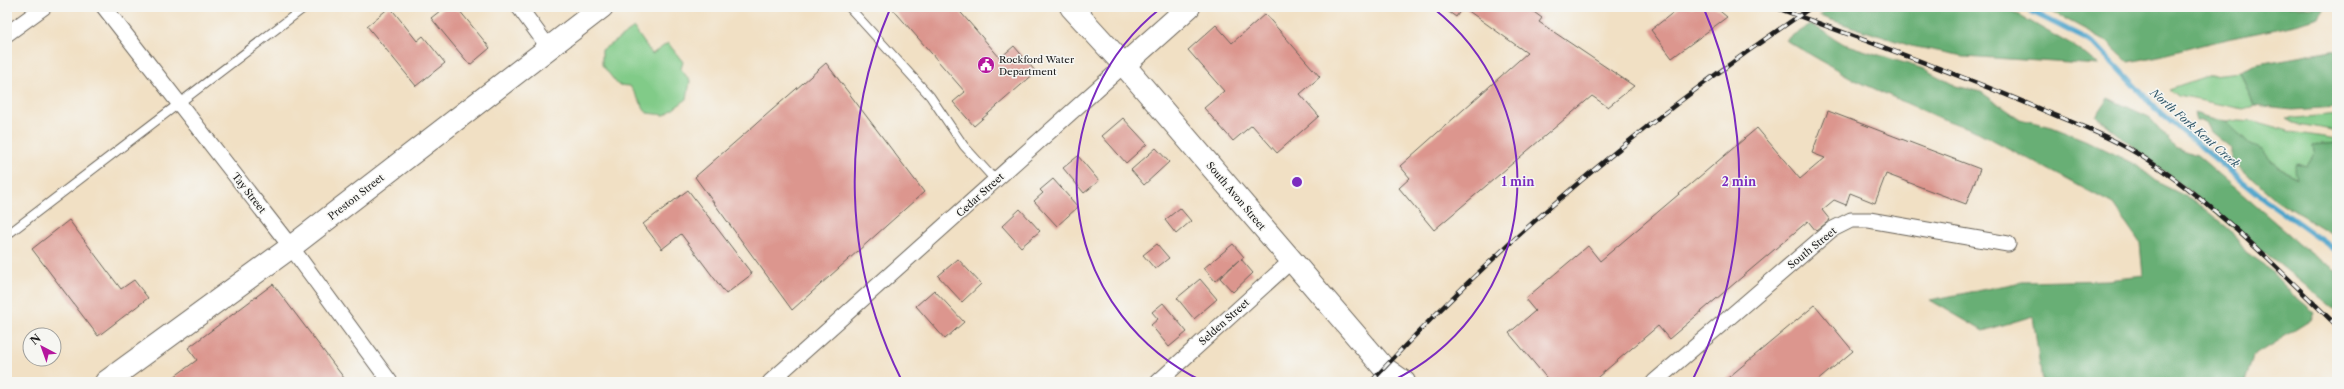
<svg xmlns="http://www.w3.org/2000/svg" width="2344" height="389" font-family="'Libre Caslon Text',serif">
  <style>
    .green { fill: #81cb88; stroke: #4e7452 }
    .forest { fill: #68af74; stroke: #426648 }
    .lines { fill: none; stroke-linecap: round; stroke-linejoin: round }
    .stream { stroke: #4ea4cb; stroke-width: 5.5 }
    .building { fill: #dc968e }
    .lane-casing { stroke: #676157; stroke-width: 10 }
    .street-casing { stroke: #676157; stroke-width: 17 }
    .secondary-casing { stroke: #676157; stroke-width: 24 }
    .lane { stroke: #fff; stroke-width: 8 }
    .street { stroke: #fff; stroke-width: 15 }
    .secondary { stroke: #fff; stroke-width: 22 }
    .rail-casing { stroke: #1c1c1c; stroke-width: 4.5 }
    .rail { stroke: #f6f6f2; stroke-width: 3; stroke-dasharray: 9; stroke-linecap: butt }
    .ring { fill: none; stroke: #7b2cbf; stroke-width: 2 }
    .labels { text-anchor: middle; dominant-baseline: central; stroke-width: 3; stroke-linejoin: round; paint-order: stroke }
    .poi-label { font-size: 10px; fill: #1c1c1c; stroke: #f6f6f2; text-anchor: start }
    .street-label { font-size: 10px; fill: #1c1c1c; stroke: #f6f6f2 }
    .water-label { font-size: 11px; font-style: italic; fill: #32596b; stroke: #f6f6f2 }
    .centre { fill: #7b2cbf; stroke: #f6f6f2; stroke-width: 2 }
    .ring-label { font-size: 12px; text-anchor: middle; font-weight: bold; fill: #7b2cbf; stroke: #f6f6f2; stroke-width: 3; stroke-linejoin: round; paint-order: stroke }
  </style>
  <rect width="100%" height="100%" fill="#f6f6f2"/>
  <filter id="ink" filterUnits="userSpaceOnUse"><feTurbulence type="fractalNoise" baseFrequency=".025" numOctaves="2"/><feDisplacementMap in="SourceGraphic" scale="8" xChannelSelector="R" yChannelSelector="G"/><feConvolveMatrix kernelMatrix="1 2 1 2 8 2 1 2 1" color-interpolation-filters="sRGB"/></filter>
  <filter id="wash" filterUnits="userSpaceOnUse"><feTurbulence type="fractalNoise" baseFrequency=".012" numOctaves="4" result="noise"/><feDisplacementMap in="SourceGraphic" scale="16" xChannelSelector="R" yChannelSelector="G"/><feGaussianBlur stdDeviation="0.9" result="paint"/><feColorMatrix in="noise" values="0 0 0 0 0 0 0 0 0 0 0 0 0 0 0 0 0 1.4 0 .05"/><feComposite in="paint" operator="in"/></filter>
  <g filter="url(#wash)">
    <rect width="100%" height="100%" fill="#f1e0c4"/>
    <g class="green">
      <polygon points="634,28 652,54 668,43 683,62 681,69 690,81 687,99 665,115 647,113 630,86 618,85 602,65 602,50"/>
      <polygon points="2240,72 2254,106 2243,109 2178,96 2169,89 2210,75"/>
      <polygon points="2337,114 2337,131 2293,123 2286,119"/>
      <polygon points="2239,120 2254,121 2292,132 2337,139 2337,143 2313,145 2314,153 2306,166 2297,163 2298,178 2277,167 2262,150 2250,144 2226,122"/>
    </g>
    <g class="forest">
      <polygon points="1833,7 2005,7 2080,50 2098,65 1964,56 1911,46 1819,16"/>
      <path d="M2043 7H2324L2319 18C2286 29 2252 33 2218 41 2188 48 2159 57 2128 62L2105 40Z"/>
      <polygon points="1811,24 1844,44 1924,69 1956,86 1981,92 2020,119 2052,127 2085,140 2136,165 2159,183 2191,199 2207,211 2230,230 2246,252 2265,265 2295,297 2314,313 2311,320 2253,356 2245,382 2042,382 2033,316 1983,331 1930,300 2022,282 2108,280 2143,276 2140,243 2113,204 1978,132 1935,116 1855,80 1785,40"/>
      <polygon points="2337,50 2337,107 2292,110 2254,106 2240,72 2258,64"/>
      <polygon points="2108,98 2149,117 2175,147 2197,155 2313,255 2337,272 2337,311 2096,116"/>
      <polygon points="2194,113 2226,122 2250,144 2262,150 2277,167 2297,178 2295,168 2297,163 2306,166 2314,153 2313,145 2337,143 2337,237 2278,201 2231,161 2231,148 2211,132 2206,122 2196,120"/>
    </g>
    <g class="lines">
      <polyline class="stream" points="2023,7 2094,43 2157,110 2260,196 2337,251"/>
    </g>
    <g id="blocks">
      <g class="building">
        <polygon points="390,7 417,41 423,36 445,63 416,86 367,26"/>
        <polygon points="445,7 454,7 457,11 459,10 490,48 470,65 431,18"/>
        <polygon points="891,7 956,7 1000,58 1014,46 1036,72 974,126 953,102 965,92"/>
        <polygon points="1442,7 1527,7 1542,18 1539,22 1634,86 1608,107 1592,96 1434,230 1399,188 1410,178 1400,166 1527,53 1463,7 1456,17"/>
        <polygon points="1680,7 1715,7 1727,17 1672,58 1651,30"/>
        <polygon points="1265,14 1320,77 1300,94 1319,116 1277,153 1252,125 1233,141 1204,108 1224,91 1188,50 1216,25 1232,43"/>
        <polygon points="826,63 924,192 792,310 695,177"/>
        <polygon points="1828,111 1980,169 1966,204 1886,174 1875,203 1850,193 1846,205 1834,200 1822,210 1830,220 1816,231 1808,221 1669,339 1658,326 1592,382 1550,382 1509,333 1535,311 1525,299 1588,246 1600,261 1757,128 1800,179 1825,158 1812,153"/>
        <polygon points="1123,118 1147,144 1126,163 1102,136"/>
        <polygon points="1156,148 1169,162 1144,185 1131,170"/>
        <polygon points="1078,156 1099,181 1084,193 1063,168"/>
        <polygon points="1053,179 1078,207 1057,226 1034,201 1043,193 1040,190"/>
        <polygon points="688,190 752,274 726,294 681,234 662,249 643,224"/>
        <polygon points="1180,208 1191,221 1176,234 1165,220"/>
        <polygon points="1020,209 1040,231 1021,247 1002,226"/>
        <polygon points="69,220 121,289 134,280 148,298 98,336 32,249"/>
        <polygon points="1157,244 1169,258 1155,269 1143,255"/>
        <polygon points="1233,244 1244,257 1241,259 1253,273 1233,292 1220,278 1239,260 1215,281 1204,268"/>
        <polygon points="958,259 981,284 962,302 938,276"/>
        <polygon points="1200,279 1217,299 1194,319 1177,298"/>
        <polygon points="273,284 347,382 167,382 197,360 188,348"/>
        <polygon points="934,290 964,322 945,339 916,306"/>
        <polygon points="1163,303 1187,332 1169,347 1151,325 1158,319 1152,312"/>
        <polygon points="1815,305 1853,351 1816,382 1723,382"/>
      </g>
    </g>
  </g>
  <g filter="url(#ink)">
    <use href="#blocks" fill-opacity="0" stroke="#676157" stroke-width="1"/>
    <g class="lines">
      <defs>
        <g id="lane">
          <polyline points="849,7 930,96 964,146 995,180"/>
          <polyline points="7,235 305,7"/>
        </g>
        <g id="street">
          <polyline points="104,7 291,247 390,382"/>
          <polyline points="519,7 549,48"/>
          <polyline points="7,34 44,7"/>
          <polyline points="770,382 1124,65"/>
          <polyline points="1158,382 1291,261"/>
          <polyline points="1654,382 1831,230 1851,220 1869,220 2008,244"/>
        </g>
        <g id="secondary">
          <polyline points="1071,7 1124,65 1384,368 1404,382"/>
          <polyline points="1124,65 1189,7"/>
          <polyline points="106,382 291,247 602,7"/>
        </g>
      </defs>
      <use href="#lane" class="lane-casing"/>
      <use href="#street" class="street-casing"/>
      <use href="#secondary" class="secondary-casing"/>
      <use href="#lane" class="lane"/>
      <use href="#street" class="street"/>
      <use href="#secondary" class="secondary"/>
      <defs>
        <g id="rail">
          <path d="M1774 7C1861 39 1948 70 2033 106 2068 121 2105 134 2138 154 2213 201 2274 265 2337 326"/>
          <path d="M1371 382C1502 239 1651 115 1812 7"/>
        </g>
      </defs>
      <use href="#rail" class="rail-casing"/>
      <use href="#rail" class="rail"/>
    </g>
  </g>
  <g class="ring">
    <path d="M1202 381A221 221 0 0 1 1161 8M1433 8A221 221 0 0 1 1392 381"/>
    <path d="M901 379A442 442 0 0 1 890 9M1704 9A442 442 0 0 1 1693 379"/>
  </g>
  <defs>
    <symbol id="civic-disc" viewBox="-11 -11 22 22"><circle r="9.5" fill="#b5179e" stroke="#f6f6f2"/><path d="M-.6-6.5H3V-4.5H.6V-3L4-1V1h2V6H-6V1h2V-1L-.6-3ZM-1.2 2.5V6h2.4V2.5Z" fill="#fff"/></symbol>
  </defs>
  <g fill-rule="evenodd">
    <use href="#civic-disc" x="976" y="55" width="20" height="20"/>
  </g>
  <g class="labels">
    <g class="poi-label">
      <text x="999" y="59">Rockford Water<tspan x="999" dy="12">Department</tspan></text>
    </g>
    <g class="street-label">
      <text transform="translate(249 193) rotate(52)">Tay Street</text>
      <text transform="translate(980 195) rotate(-42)">Cedar Street</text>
      <text transform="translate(1236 196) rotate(50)">South Avon Street</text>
      <text transform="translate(356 197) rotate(-38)">Preston Street</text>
      <text transform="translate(1812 248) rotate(-39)">South Street</text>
      <text transform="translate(1224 322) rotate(-42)">Selden Street</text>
    </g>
    <g class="water-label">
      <text transform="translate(2195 128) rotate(41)">North Fork Kent Creek</text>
    </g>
  </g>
  <circle cx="1297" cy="182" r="6" class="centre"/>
  <g class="ring-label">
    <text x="1518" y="186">1 min</text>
    <text x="1739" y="186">2 min</text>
  </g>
  <rect width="2344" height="389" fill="none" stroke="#f6f6f2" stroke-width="24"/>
  <g transform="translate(42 347) rotate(319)"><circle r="19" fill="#f6f6f2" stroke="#9f9f9c"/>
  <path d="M0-3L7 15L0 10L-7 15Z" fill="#b5179e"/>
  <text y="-6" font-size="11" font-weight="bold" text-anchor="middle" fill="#1c1c1c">N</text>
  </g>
</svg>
